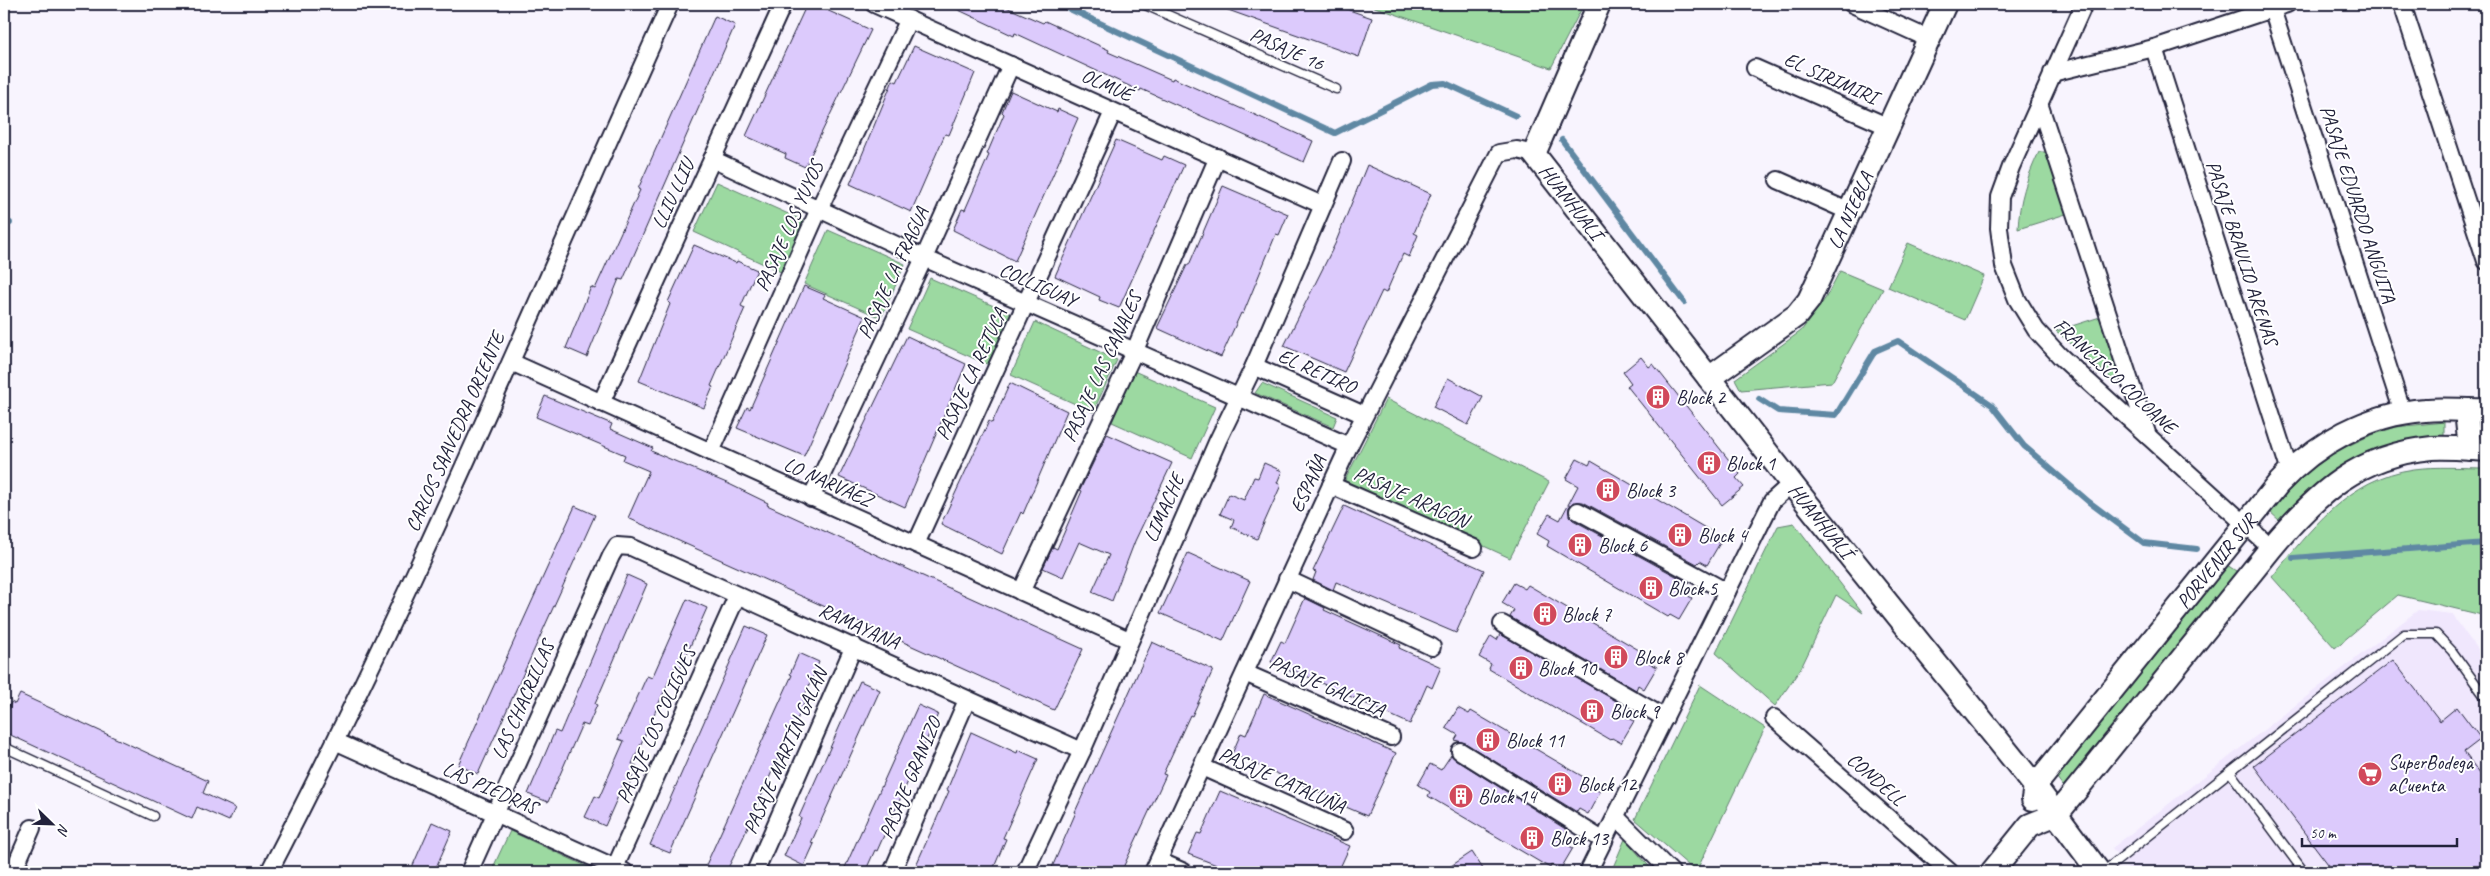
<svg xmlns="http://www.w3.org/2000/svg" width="2490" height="876" font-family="Caveat,sans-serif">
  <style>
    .built { fill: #f0e7fd }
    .green { fill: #9cd9a1; stroke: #5f7e6e }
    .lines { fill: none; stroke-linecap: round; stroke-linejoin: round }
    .stream { stroke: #5f88a3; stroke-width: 6 }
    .building { fill: #dccafc; stroke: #22223b }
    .lane-casing { stroke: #22223b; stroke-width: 11 }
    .street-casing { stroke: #22223b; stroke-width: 20 }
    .secondary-casing { stroke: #22223b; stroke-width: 26 }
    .lane { stroke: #fff; stroke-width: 8 }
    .street { stroke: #fff; stroke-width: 16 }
    .secondary { stroke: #fff; stroke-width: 22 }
    .labels { text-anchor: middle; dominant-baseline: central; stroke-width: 4; stroke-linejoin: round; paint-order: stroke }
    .street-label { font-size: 20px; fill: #22223b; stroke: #fff }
    .poi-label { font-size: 20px; fill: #22223b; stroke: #fff; text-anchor: start }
  </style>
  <rect width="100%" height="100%" fill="#f8f4fe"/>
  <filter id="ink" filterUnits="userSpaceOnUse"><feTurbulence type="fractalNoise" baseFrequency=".02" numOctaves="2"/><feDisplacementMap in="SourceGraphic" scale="10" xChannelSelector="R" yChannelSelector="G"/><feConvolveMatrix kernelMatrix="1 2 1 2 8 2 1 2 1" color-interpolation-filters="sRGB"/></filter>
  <g filter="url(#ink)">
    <polygon class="built" points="2418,610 2452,614 2486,662 2486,872 2130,872 2112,848"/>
    <g class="green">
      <polygon points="1366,4 1584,4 1551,68"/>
      <path d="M2039 152H2048L2066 214 2018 229C2019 201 2027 177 2039 152Z"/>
      <polygon points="717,182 804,221 781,272 694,232"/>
      <polygon points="828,230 905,264 881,318 804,284"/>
      <polygon points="1908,243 1984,276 1965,320 1888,287"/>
      <polygon points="1840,271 1883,289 1832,382 1741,390 1735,379 1801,331 1825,299"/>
      <polygon points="930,278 1012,314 989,365 907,329"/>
      <polygon points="2100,317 2116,361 2117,383 2056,331"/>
      <polygon points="1035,322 1117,360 1093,412 1011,375"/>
      <polygon points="1134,371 1215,407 1192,458 1112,422"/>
      <polygon points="1262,383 1337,417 1333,427 1255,393"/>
      <polygon points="1386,399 1549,482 1510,558 1344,482"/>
      <polygon points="2444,422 2444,439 2355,459 2313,486 2280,521 2269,511 2304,475 2337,451 2369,436 2396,427"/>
      <path d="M2486 468V616L2398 595 2335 648 2272 577C2310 530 2348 478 2414 469 2437 466 2463 468 2486 468Z"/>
      <polygon points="1794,523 1863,613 1836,595 1801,668 1775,706 1716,653 1778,526"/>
      <polygon points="2227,565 2239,573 2066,790 2057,778"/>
      <polygon points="1700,685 1765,728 1696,872 1635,819"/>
      <polygon points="510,831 599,872 491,872"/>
      <polygon points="1625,839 1654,872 1611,872"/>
    </g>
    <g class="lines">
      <g class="stream">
        <polyline points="1059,4 1335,133 1432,84 1445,83 1516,116"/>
        <polyline points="1562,140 1684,302"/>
        <polyline points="4,223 10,223"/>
        <polyline points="1759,399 1778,411 1836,415 1875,351 1898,341 1992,405 2024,446 2089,502 2144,543 2197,549"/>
        <polyline points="2293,558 2486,543"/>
      </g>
    </g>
    <g class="building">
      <polygon points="807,4 813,4 871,30 805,167 785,158 786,154 746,136"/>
      <polygon points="946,4 999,4 1043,23 1045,21 1109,50 1108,52 1172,80 1173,78 1313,141 1304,162 1141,89 1140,91 1015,33 1014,36"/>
      <polygon points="1217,4 1332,4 1372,18 1359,57 1217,6"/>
      <polygon points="715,16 735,25 623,280 619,279 587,357 566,348 591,287 595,289 640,190 638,189"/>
      <polygon points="914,46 975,73 949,135 945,134 911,212 850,184 893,80 897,82"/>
      <polygon points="1011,91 1057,112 1058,109 1078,118 1015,261 953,230 962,209 965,210 989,155 987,154 1004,114 1002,112"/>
      <polygon points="1116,140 1162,160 1164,156 1184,165 1119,308 1099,300 1100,297 1055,276"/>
      <polygon points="1367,165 1431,194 1414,233 1418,235 1409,257 1403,254 1386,293 1382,291 1344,372 1284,346 1335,244"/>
      <polygon points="1223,186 1288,214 1279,235 1276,234 1243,314 1241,313 1221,357 1157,328 1187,265 1189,265"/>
      <polygon points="694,245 736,263 737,261 757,270 741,306 745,308 711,386 713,387 704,408 639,381 670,304 668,302"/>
      <polygon points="804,286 825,295 823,298 865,317 804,456 737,428 747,407 750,409"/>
      <polygon points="907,336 966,364 905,507 839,477"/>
      <polygon points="1641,357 1649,367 1653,364 1740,474 1736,478 1744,487 1722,505 1627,386 1631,383 1623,372"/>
      <polygon points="1448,378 1483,397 1468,425 1433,407"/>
      <polygon points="1010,383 1067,411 1023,514 1021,512 1002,554 941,524 989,421 992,423"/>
      <polygon points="545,396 612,424 610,429 653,448 651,451 729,484 768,503 767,505 1083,649 1054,710 628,518 649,471 623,460 625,455 536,417"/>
      <polygon points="1107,434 1172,463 1135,541 1112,601 1092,592 1109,555 1079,542 1063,577 1043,568 1053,547 1057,549 1082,491 1080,490"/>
      <polygon points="1577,459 1589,465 1591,461 1641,490 1712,532 1709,537 1720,543 1707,565 1700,561 1697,564 1583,502 1573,502 1569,507 1569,516 1573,520 1687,582 1681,592 1692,598 1679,620 1670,615 1668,617 1547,546 1549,541 1537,534 1549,514 1560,520 1578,486 1566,479"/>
      <polygon points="1264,463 1282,471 1277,483 1281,485 1257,539 1231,527 1234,520 1220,514 1229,494 1244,500 1254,477 1258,478"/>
      <polygon points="575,506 595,515 478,774 458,765"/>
      <polygon points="1344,506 1484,570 1456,633 1336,582 1333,590 1313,580 1316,572 1313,571"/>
      <polygon points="1188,553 1250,581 1223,641 1160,613"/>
      <polygon points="627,575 647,584 595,704 597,705 588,726 582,724 548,802 528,794 555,731 560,733"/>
      <polygon points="1514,583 1525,589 1528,585 1649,656 1646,661 1657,667 1644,689 1638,685 1636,690 1510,617 1514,610 1502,603"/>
      <polygon points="1305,598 1325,608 1324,610 1401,645 1399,648 1441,667 1432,688 1427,685 1410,724 1293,670 1292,672 1271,662 1281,641 1285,643"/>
      <polygon points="687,599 707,608 680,669 675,667 632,764 637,766 628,787 623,785 605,826 585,817 595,796 599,798 624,741 618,739 628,718 647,676 652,678"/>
      <polygon points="746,626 767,635 670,853 650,845"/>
      <polygon points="1500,634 1627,707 1623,715 1634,721 1621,743 1612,738 1610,740 1489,669 1491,664 1479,657 1491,636 1497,640"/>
      <polygon points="1152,642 1213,670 1192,716 1190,715 1163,774 1166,775 1121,872 1050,872 1076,812 1075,812"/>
      <polygon points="799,653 819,662 803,700 805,701 796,722 794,721 743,838 726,872 722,872 706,865 792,675 790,674"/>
      <polygon points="2393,660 2440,721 2457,707 2481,739 2464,752 2486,782 2486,872 2334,872 2254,766"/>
      <polygon points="860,681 880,690 811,843 814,844 804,866 784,856 801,818 799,817"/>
      <polygon points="20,694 208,781 203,793 235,808 229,821 197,807 192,819 4,732 4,719 11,702 15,704"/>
      <polygon points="1264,694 1396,753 1367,816 1346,807 1347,804 1232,754 1241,733 1246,735"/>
      <polygon points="918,705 938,714 877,851 875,850 865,872 843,872"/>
      <polygon points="1458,708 1469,714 1471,711 1592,782 1590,786 1600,792 1588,814 1579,809 1577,812 1465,743 1455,740 1458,735 1446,728"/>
      <polygon points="971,732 1017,753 1018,750 1038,759 1003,838 1006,839 992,872 913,872 949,791 947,790"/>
      <polygon points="1451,755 1455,759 1567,830 1562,842 1573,848 1560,870 1551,865 1550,868 1428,796 1430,792 1418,785 1430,764 1441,770"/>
      <polygon points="1220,791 1350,846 1338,872 1235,872 1188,854 1197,833 1201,834"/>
      <polygon points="432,822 452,831 434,872 410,872"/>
      <polygon points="1472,852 1485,872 1442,872"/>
    </g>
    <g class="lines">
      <defs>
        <g id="lane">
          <polyline points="1143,4 1336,89"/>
          <polyline points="4,747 153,816"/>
          <polyline points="2230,772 2304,872"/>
          <polyline points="2103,872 2404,634 2436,634 2452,651 2486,698"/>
        </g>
        <g id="street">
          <polyline points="874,4 1322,205"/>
          <polyline points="1852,4 1929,39"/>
          <polyline points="2084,4 2011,167 2000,197 1999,228 2004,266 2017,299 2036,330 2060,356 2271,548"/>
          <polyline points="2402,4 2486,261"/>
          <polyline points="2272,9 2403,413"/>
          <polyline points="2154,48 2290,472"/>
          <polyline points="1755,68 1889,127"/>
          <polyline points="2052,73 2154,48 2287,4"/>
          <polyline points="2039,103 2148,436"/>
          <polyline points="712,159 924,258 1349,446"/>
          <polyline points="1778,180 1850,212"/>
          <polyline points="511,362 1129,640"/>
          <polyline points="1254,366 1364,415"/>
          <polyline points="601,403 783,4"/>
          <polyline points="711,452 819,209 909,19"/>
          <polyline points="1331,485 1474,548"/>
          <polyline points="811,498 924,258 1011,65"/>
          <polyline points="1578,511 1727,592"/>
          <polyline points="916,544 1113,112"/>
          <polyline points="1287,579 1432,647"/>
          <polyline points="1021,592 1135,350 1218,157"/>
          <polyline points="1502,624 1665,718"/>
          <polyline points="1245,673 1391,737"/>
          <polyline points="1774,718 1950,872"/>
          <polyline points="337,742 625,872"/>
          <polyline points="1460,751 1604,841"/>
          <polyline points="1202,767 1345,831"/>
          <polyline points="1616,817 1671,872"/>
          <polyline points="1159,861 1184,872"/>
          <polyline points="13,872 32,828"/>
          <path d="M269 872C416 589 539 294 670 4"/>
          <polyline points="469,872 611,556 617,546 631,547 1082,751"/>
          <polyline points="613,872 737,596"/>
          <polyline points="755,872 854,646"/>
          <polyline points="892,872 967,700"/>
          <polyline points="1025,872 1082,751 1218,440 1254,366 1342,161"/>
          <polyline points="1153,872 1349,446 1499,153 1517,150 1534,154"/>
          <polyline points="1588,872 1772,501 1792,483"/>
        </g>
        <g id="secondary">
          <path id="s1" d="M1599 4 1534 154 1802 497 2035 786 2099 872"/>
          <path id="s2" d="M1709 378 1797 315 1809 300 1945 4"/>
          <polyline points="2466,411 2470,449"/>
          <path id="s3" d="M2033 799 2035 786 2278 484C2316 443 2368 414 2425 410 2445 408 2466 411 2486 410"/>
          <path d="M1992 872 2030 825 2057 814 2271 548C2317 493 2358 455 2432 448 2450 447 2468 449 2486 450"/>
        </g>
      </defs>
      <use href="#lane" class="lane-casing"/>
      <use href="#street" class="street-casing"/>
      <use href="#secondary" class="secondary-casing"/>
      <use href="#lane" class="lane"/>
      <use href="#street" class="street"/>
      <use href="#secondary" class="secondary"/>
    </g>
  </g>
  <defs>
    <symbol id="building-disc" viewBox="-11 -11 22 22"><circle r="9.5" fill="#d1495b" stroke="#fff"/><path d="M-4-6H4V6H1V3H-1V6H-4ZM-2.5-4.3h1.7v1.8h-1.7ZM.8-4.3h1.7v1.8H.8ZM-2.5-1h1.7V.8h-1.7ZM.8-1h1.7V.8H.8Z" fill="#fff"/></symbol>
    <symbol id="supermarket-disc" viewBox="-11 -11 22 22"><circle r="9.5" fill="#d1495b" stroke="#fff"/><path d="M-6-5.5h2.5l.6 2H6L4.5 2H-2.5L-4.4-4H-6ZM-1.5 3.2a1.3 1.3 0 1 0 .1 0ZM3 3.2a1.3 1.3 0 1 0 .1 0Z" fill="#fff"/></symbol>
  </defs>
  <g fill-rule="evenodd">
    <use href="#building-disc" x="1644" y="383" width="28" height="28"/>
    <use href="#building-disc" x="1695" y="449" width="28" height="28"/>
    <use href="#building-disc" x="1594" y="476" width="28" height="28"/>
    <use href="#building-disc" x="1666" y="521" width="28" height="28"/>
    <use href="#building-disc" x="1566" y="531" width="28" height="28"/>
    <use href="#building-disc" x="1637" y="574" width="28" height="28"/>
    <use href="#building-disc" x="1531" y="600" width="28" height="28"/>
    <use href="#building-disc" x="1602" y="643" width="28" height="28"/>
    <use href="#building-disc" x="1507" y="654" width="28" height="28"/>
    <use href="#building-disc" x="1578" y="697" width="28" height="28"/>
    <use href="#building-disc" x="1474" y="726" width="28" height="28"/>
    <use href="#supermarket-disc" x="2356" y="760" width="28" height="28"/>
    <use href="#building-disc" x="1546" y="770" width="28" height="28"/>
    <use href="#building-disc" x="1447" y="782" width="28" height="28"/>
    <use href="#building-disc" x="1518" y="824" width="28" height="28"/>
  </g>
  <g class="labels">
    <g class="street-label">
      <text transform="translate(1287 49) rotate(24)">PASAJE 16</text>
      <text transform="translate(1831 78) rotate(24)">EL SIRIMIRI</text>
      <text transform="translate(1107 85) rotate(24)">OLMUÉ</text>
      <text transform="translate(673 194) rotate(-65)">LLIU LLIU</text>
      <text stroke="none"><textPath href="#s1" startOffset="224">HUANHUALÍ</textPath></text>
      <text transform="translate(2358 204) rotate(72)">PASAJE EDUARDO ANGUITA</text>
      <text stroke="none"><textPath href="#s2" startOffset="226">LA NIEBLA</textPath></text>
      <text transform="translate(789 226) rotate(-66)">PASAJE LOS YUYOS</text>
      <text transform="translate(2242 253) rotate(72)">PASAJE BRAULIO ARENAS</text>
      <text transform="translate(893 273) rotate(-65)">PASAJE LA FRAGUA</text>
      <text transform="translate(1038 285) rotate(24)">COLLIGUAY</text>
      <text transform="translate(1102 367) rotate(-65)">PASAJE LAS CANALES</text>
      <text transform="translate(1317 371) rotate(24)">EL RETIRO</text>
      <text transform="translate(971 374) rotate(-65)">PASAJE LA RETUCA</text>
      <text transform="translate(2115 376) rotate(43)">FRANCISCO COLOANE</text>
      <text transform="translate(455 432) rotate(-66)">CARLOS SAAVEDRA ORIENTE</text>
      <text transform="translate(828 482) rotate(24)">LO NARVÁEZ</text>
      <text transform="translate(1308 484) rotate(-65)">ESPAÑA</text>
      <text transform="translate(1411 497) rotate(24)">PASAJE ARAGÓN</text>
      <text transform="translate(1164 508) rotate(-66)">LIMACHE</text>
      <text stroke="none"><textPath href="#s1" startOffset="629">HUANHUALÍ</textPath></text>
      <text stroke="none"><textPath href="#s3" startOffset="302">PORVENIR SUR</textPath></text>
      <text transform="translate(859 626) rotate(24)">RAMAYANA</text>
      <text transform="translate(1327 686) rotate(24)">PASAJE GALICIA</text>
      <text transform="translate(523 700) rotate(-66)">LAS CHACRILLAS</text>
      <text transform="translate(656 725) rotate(-66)">PASAJE LOS COLIGUES</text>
      <text transform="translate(785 751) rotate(-66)">PASAJE MARTÍN GALÁN</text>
      <text transform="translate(910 778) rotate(-67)">PASAJE GRANIZO</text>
      <text transform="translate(1876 779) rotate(41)">CONDELL</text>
      <text transform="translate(1282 780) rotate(24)">PASAJE CATALUÑA</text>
      <text transform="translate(490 788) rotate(24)">LAS PIEDRAS</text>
    </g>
    <g class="poi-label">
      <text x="1676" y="397">Block 2</text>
      <text x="1726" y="463">Block 1</text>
      <text x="1626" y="490">Block 3</text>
      <text x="1698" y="535">Block 4</text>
      <text x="1598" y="545">Block 6</text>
      <text x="1668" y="588">Block 5</text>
      <text x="1562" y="614">Block 7</text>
      <text x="1634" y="657">Block 8</text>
      <text x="1538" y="668">Block 10</text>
      <text x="1610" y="711">Block 9</text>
      <text x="1506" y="740">Block 11</text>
      <text x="2388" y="762">SuperBodega<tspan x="2388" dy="23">aCuenta</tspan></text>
      <text x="1578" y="784">Block 12</text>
      <text x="1478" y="796">Block 14</text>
      <text x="1550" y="838">Block 13</text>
    </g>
  </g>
  <rect width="2490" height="876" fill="none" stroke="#fff" stroke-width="20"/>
  <rect x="10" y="10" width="2470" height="856" fill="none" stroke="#22223b" stroke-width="2" filter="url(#ink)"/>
  <g transform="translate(52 824) rotate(113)" stroke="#ffffff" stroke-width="4" paint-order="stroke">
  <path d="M0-4L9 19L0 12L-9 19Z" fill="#22223b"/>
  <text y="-8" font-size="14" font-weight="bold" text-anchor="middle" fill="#22223b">N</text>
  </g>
  <path d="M2302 838v8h155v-8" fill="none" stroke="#22223b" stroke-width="2.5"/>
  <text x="2310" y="838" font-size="15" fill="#22223b" stroke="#ffffff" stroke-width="4" paint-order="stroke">50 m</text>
</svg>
